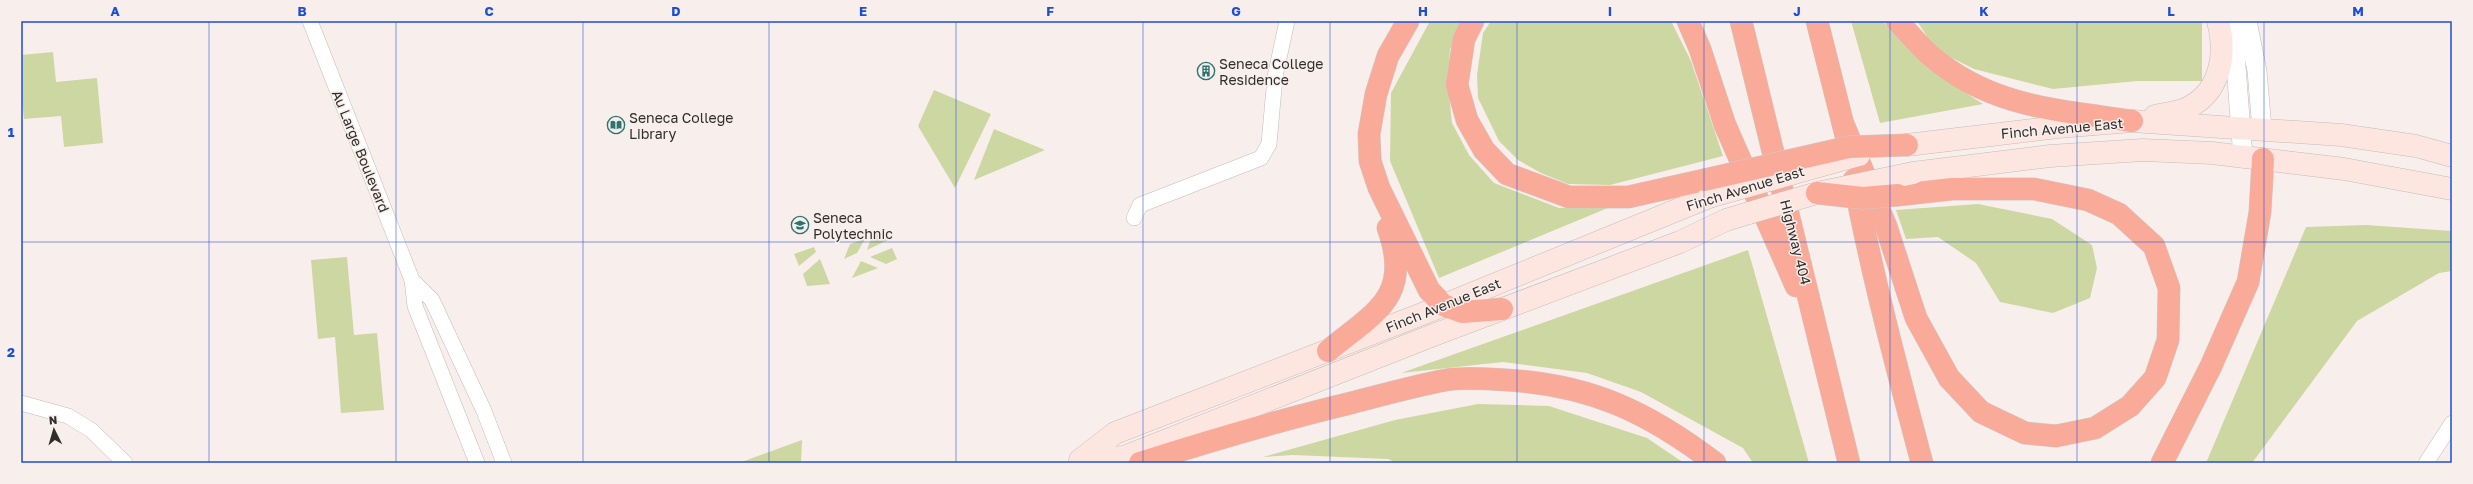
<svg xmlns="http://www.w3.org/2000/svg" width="2473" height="484" font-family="'Golos Text',sans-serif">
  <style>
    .green { fill: #cdd7a2 }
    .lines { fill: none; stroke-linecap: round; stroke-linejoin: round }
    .minor-casing { stroke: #c4bbb8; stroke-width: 16 }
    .tertiary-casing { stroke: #c4bbb8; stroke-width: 20 }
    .secondary-casing { stroke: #c4bbb8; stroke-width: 23 }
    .motorway-casing { stroke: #cdcdcc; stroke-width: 23 }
    .minor { stroke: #fff; stroke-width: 15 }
    .tertiary { stroke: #fff; stroke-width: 19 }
    .secondary { stroke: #fee6e0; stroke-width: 22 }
    .motorway { stroke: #faaa98; stroke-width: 22 }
    .secondary-bridge-casing { stroke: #c4bbb8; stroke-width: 23; stroke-linecap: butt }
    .motorway-bridge-casing { stroke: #cdcdcc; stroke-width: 23; stroke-linecap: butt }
    .secondary-bridge { stroke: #fee6e0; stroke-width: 22 }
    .motorway-bridge { stroke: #faaa98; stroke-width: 22 }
    .grid { fill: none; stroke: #1d4ed8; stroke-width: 1; stroke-opacity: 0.55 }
    .labels { text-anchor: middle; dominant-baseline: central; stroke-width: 3; stroke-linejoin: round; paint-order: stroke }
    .poi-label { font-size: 14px; fill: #302d2b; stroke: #f8efec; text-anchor: start }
    .street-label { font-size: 14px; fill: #302d2b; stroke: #f8efec }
    .neatline { fill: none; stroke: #1d4ed8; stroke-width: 1.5 }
    .grid-label { font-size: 13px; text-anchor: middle; font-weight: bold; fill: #1d4ed8 }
  </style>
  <rect width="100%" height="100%" fill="#f8efec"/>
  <g class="green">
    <polygon points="1430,21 1461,21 1450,50 1448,85 1452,123 1469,155 1494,183 1559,208 1615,205 1439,278 1390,161 1391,93"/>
    <polygon points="1491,21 1671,21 1691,61 1723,156 1610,185 1568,184 1541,173 1518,160 1499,141 1478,98 1477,75 1483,33"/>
    <path d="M1851 21H1883C1910 56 1946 80 1983 104L1880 123Z"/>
    <polygon points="1917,21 2202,21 2202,81 2137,81 2053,89 1974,69 1936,50"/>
    <polygon points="53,52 56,82 97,78 103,143 64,147 61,116 24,119 21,91 21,55"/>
    <polygon points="934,90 991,114 955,188 918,126"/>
    <polygon points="994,129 1045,150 974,180"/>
    <polygon points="1978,204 2052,219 2092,245 2097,268 2090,298 2053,313 2000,302 1976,263 1938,237 1906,239 1896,210"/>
    <polygon points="2366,225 2452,231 2452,271 2439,273 2357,321 2252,463 2206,463 2306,227"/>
    <polygon points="884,230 888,240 867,250 872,235"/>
    <polygon points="865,239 857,253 844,259 850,244"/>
    <polygon points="814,247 816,252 799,266 794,254"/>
    <polygon points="892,248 897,259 886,264 870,257"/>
    <polygon points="1748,250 1809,463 1753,463 1743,448 1641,392 1587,373 1503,362 1401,373"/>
    <polygon points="347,257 354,335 377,333 384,410 341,413 335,337 318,339 311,260"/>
    <polygon points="820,259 830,284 807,286 803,274"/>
    <polygon points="861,261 878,268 852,278"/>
    <polygon points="1478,404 1549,406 1647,438 1684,463 1396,463 1388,459 1293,455 1263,457 1395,420"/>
    <polygon points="802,440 801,463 739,463"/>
  </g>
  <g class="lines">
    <defs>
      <g id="minor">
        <polyline points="310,21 412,280 415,306 477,463"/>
        <polyline points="1134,218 1140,205 1261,158 1269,144 1275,77 1287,21"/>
        <polyline points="412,280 432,300 484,411 504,463"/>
        <polyline points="21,403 68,416 91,430 125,463"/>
        <polyline points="2426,463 2452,423"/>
      </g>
      <g id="tertiary">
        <polyline points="2230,21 2235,53 2243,158"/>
        <polyline points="2247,21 2257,71 2262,129"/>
      </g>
      <g id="secondary">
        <path d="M2155 116C2164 114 2174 113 2183 110 2220 95 2227 57 2218 21"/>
        <polyline points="1907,145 2058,127 2132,121 2341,135 2416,146 2452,156"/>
        <polyline points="1913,173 2050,156 2143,150 2212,153 2344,169 2452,189"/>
        <polyline points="1083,459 1124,457 1431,336 1680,242 1726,220 1749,213"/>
        <polyline points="1080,460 1115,433 1422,314 1709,197"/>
      </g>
      <g id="motorway">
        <polyline points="1408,21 1388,56 1376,94 1369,134 1370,161 1379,188 1429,290 1443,305 1462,312 1502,309"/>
        <polyline points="1473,21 1464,39 1457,85 1467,120 1484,150 1507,174 1569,197 1628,197 1704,180"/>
        <polyline points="1688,21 1700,49 1725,125 1796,286"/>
        <polyline points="1741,21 1849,463"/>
        <polyline points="1817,21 1847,140"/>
        <path d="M1897 21C1909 33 1919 46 1931 56 1990 107 2058 110 2132 121"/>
        <polyline points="1844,126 1886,226 1916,318 1949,378 1981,412 2025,433 2056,436 2095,428 2130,406 2155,378 2168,340 2169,288 2154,246 2119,214 2088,200 2034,189 1952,189 1898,195"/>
        <path d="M1854 180C1872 275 1897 369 1922 463"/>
        <path d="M1328 351C1375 312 1413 297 1388 228"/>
        <path d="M1140 463C1209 441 1280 420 1351 403 1382 395 1414 386 1446 380 1465 377 1487 379 1507 380 1591 385 1648 412 1715 463"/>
        <polyline points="2162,463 2211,366 2248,282 2260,212 2263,159"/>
      </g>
    </defs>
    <use href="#minor" class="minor-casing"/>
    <use href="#tertiary" class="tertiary-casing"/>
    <use href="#secondary" class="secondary-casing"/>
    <use href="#motorway" class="motorway-casing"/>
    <use href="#minor" class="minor"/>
    <use href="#tertiary" class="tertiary"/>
    <use href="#secondary" class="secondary"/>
    <use href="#motorway" class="motorway"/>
    <defs>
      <g id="secondary-bridge">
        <polyline points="1709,197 1859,155"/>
        <polyline points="1749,213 1817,193 1913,173"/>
      </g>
      <g id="motorway-bridge">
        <polyline points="1704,180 1849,147 1907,145"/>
        <polyline points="1817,193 1863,198 1898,195"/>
      </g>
    </defs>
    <use href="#secondary-bridge" class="secondary-bridge-casing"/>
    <use href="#motorway-bridge" class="motorway-bridge-casing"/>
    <use href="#secondary-bridge" class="secondary-bridge"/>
    <use href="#motorway-bridge" class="motorway-bridge"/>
  </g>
  <path class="grid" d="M209 21V463M396 21V463M583 21V463M769 21V463M956 21V463M1143 21V463M1330 21V463M1517 21V463M1704 21V463M1890 21V463M2077 21V463M2264 21V463M21 242H2452"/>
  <defs>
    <symbol id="building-ring" viewBox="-11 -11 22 22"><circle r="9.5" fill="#f8efec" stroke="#2c746e" stroke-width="1.5"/><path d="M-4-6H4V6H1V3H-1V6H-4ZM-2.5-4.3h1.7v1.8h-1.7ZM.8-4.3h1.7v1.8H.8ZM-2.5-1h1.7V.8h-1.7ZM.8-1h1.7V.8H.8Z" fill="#2c746e"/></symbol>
    <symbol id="library-ring" viewBox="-11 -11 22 22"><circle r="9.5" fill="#f8efec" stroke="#2c746e" stroke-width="1.5"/><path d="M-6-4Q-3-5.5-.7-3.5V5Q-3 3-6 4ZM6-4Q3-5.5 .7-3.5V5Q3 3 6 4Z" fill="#2c746e"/></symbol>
    <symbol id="university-ring" viewBox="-11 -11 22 22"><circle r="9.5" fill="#f8efec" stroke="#2c746e" stroke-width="1.5"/><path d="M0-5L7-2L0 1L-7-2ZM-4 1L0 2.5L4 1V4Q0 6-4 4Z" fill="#2c746e"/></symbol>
  </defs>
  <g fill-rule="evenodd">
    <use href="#building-ring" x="1196" y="61" width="20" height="20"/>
    <use href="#library-ring" x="606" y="115" width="20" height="20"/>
    <use href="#university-ring" x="790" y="215" width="20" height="20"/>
  </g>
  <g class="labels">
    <g class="poi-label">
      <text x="1219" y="63">Seneca College<tspan x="1219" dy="16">Residence</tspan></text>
      <text x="629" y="117">Seneca College<tspan x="629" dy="16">Library</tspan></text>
      <text x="813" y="217">Seneca<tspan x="813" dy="16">Polytechnic</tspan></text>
    </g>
    <g class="street-label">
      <text transform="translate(2062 128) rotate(-5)">Finch Avenue East</text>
      <text transform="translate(361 151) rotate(68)">Au Large Boulevard</text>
      <text transform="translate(1745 188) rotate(-17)">Finch Avenue East</text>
      <text transform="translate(1796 242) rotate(76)">Highway 404</text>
      <text transform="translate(1443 305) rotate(-22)">Finch Avenue East</text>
    </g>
  </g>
  <rect width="2473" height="484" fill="none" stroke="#f8efec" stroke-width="44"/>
  <g transform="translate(54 430) rotate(355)" stroke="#f8efec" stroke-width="3" paint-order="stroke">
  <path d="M0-3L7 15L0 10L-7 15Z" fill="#302d2b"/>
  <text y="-6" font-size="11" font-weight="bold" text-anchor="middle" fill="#302d2b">N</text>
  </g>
  <rect x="22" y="22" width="2429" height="440" class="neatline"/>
  <g class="grid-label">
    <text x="115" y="16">A</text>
    <text x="302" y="16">B</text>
    <text x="489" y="16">C</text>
    <text x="676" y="16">D</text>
    <text x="863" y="16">E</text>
    <text x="1050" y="16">F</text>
    <text x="1236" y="16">G</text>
    <text x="1423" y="16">H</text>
    <text x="1610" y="16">I</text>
    <text x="1797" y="16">J</text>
    <text x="1984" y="16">K</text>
    <text x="2171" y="16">L</text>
    <text x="2358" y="16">M</text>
    <text x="11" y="137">1</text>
    <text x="11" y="357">2</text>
  </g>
</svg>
